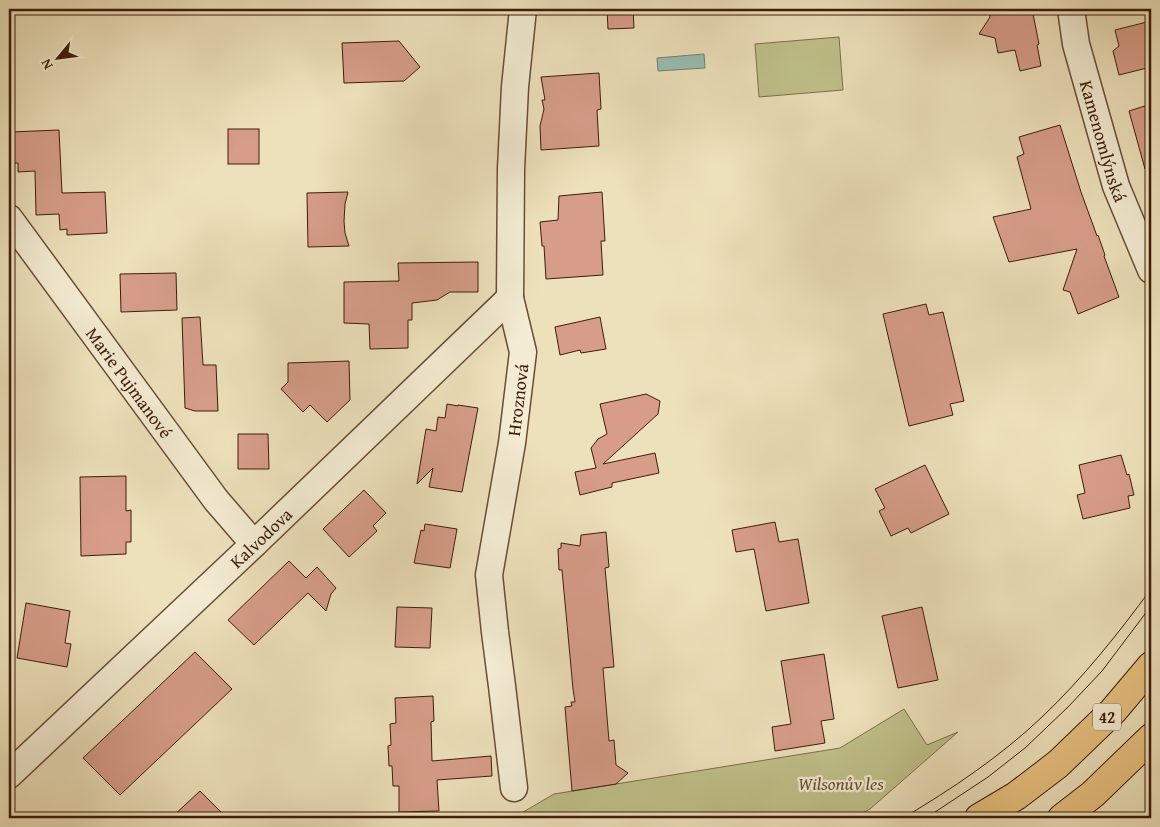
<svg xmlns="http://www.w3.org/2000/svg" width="1160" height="827" font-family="'Gentium Book Plus',serif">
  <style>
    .green { fill: #c0c18b; stroke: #7f6e4b }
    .water { fill: #99bdb2; stroke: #757d6f }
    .building { fill: #d79d89; stroke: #3e1c0b }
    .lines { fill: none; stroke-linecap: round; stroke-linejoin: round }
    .minor-casing { stroke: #6a4d37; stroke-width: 29 }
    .highway-casing { stroke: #3e1c0b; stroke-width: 30 }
    .minor { stroke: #f3ecd3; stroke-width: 26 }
    .highway { stroke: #e6c07e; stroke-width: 28 }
    .tram { stroke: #3e1c0b; stroke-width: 1 }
    .labels { text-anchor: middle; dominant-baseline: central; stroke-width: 4.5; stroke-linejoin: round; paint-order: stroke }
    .shield { fill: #f3ecd3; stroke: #745a47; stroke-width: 1 }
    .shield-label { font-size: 16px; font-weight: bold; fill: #3e1c0b }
    .street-label { font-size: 18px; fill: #3e1c0b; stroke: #f3ecd3 }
    .park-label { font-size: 18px; font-style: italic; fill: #654e31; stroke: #f3ecd3 }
  </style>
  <rect width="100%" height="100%" fill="#ede1bb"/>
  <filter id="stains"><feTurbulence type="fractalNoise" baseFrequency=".004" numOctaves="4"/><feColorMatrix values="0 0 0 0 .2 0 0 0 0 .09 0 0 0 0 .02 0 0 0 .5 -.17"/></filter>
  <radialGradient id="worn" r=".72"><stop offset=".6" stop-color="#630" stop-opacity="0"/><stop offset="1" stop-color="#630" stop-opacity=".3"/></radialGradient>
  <g class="green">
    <polygon points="839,37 843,90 759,97 755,44"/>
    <polygon points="904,709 927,745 958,732 870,809 855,818 513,818 554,794 840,748"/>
  </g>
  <polygon class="water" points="704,54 705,68 658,71 657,58"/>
  <g class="building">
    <polygon points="607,9 633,9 634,28 608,29"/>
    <polygon points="989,9 1032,9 1039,44 1037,45 1041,66 1020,71 1015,50 998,53 995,38 979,34 990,17"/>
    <polygon points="1151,21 1151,67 1119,75 1113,51 1119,46 1115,30"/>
    <polygon points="399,41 420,67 404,81 344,83 342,43"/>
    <polygon points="599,73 601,109 597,110 599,146 541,150 540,126 544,109 542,100 545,100 541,77"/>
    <polygon points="1151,104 1151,168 1145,169 1129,111"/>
    <polygon points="1060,125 1081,192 1097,236 1098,235 1105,255 1104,256 1119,297 1078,314 1070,292 1063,290 1077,249 1009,262 993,217 1031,209 1017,157 1024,154 1019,137"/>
    <rect x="228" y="129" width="31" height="35"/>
    <polygon points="59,130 62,193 105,192 107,233 67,235 67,229 60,230 59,214 36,215 35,171 18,172 18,163 10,163 10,132"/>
    <polygon points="348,192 345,204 344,221 345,233 349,246 308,247 307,193"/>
    <polygon points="602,192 605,241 601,241 603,275 546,279 544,246 542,246 540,222 558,220 559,196"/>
    <polygon points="478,262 478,292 450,292 437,300 412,303 412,320 408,320 408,348 370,349 369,324 344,323 344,282 399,281 398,263"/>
    <polygon points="176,273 177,310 121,312 120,274"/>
    <polygon points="926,304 929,315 943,312 964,401 950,404 953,415 909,426 883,314"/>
    <polygon points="200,317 203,365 216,365 218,411 195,411 185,408 182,318"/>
    <polygon points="600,317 606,349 581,353 580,350 560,355 555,327"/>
    <polygon points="349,361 350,400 327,422 310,405 303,412 281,389 288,382 288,363"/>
    <polygon points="646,394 660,401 658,414 603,464 655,453 659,473 612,483 612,487 580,495 575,472 596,468 591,448 598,439 607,434 600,404"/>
    <polygon points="447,404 458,406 458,405 478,408 462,492 429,487 433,468 417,484 426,429 436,431 438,417 445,418"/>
    <polygon points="238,434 268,434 269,469 238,469"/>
    <polygon points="1121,455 1127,475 1129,474 1134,495 1128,496 1130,508 1083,519 1077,495 1085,493 1079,465"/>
    <polygon points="925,465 949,514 911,533 908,528 891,536 879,511 885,508 875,489"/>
    <polygon points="126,476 126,511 131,510 131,542 126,542 126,554 81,556 80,477"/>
    <polygon points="364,490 386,513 373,526 377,531 349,557 323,529"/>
    <polygon points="775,522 779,542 798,539 809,603 766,611 754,549 736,552 732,530"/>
    <polygon points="425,524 457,529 450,568 414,563 421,530 424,531"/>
    <polygon points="606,532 609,567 605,568 614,667 603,668 609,741 614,740 616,765 628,773 616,784 572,791 565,707 572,706 571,702 575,702 573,689 562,570 559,570 558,549 561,548 561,543 580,546 581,535"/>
    <polygon points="289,561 306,578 317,567 336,588 331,594 326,611 308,593 254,645 228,620"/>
    <polygon points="26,603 70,611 65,643 71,644 67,667 17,658"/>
    <polygon points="397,607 432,608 430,648 395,647"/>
    <polygon points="922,607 938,680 898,688 882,616"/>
    <polygon points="195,652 232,689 120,795 83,758"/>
    <polygon points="824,654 834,719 821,721 825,743 775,751 772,727 791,724 781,661"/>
    <polygon points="433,696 434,721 431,722 432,761 491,756 492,776 437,780 439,811 399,812 399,786 393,786 392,766 389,766 388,746 391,745 390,724 396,723 395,698"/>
    <polygon points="200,791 227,818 171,818"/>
  </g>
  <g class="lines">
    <defs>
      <g id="minor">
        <path id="s1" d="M1071 9 1076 44 1116 186 1151 270"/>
        <path id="s2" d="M9 218 216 500 254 544"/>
        <path id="s3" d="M9 775 254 544 510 298"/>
        <path id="s4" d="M514 788 502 686 495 632 489 575 512 443 523 352 510 298 511 169 515 87 523 9"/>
      </g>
      <g id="highway">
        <polyline points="979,818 1016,796 1058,764 1113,711 1151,666"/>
        <polyline points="1062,818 1093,794 1151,738"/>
      </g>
    </defs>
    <use href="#minor" class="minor-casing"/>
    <use href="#highway" class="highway-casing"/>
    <use href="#minor" class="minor"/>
    <use href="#highway" class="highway"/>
    <g class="tram">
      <path d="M903 818C952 789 1001 756 1042 717 1083 678 1118 634 1151 589"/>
      <polyline points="926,818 988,777 1025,748 1068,707 1102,671 1151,606"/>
    </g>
  </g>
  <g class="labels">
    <rect class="shield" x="1093" y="703.5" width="28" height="27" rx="4"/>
    <g class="shield-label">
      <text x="1107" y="717">42</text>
    </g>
    <g class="street-label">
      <text stroke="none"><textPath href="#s1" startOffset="136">Kamenomlýnská</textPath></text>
      <text stroke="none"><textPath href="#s2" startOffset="204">Marie Pujmanové</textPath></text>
      <text stroke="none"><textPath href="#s4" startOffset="392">Hroznová</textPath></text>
      <text stroke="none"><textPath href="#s3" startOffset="346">Kalvodova</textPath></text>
    </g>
    <g class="park-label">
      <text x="841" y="783">Wilsonův les</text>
    </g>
  </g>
  <rect width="1160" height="827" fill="none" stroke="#ede1bb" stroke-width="30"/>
  <rect x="10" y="10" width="1140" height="807" fill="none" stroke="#3e1c0b" stroke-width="2.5"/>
  <rect x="15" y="15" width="1130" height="797" fill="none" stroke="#3e1c0b"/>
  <g transform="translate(58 58) rotate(241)" stroke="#f3ecd3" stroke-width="4" paint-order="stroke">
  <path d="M0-4L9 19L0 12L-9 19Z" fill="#3e1c0b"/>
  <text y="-8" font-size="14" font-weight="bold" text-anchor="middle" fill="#3e1c0b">N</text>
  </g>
  <rect width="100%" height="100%" filter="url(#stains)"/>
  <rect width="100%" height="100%" fill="url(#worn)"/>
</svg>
